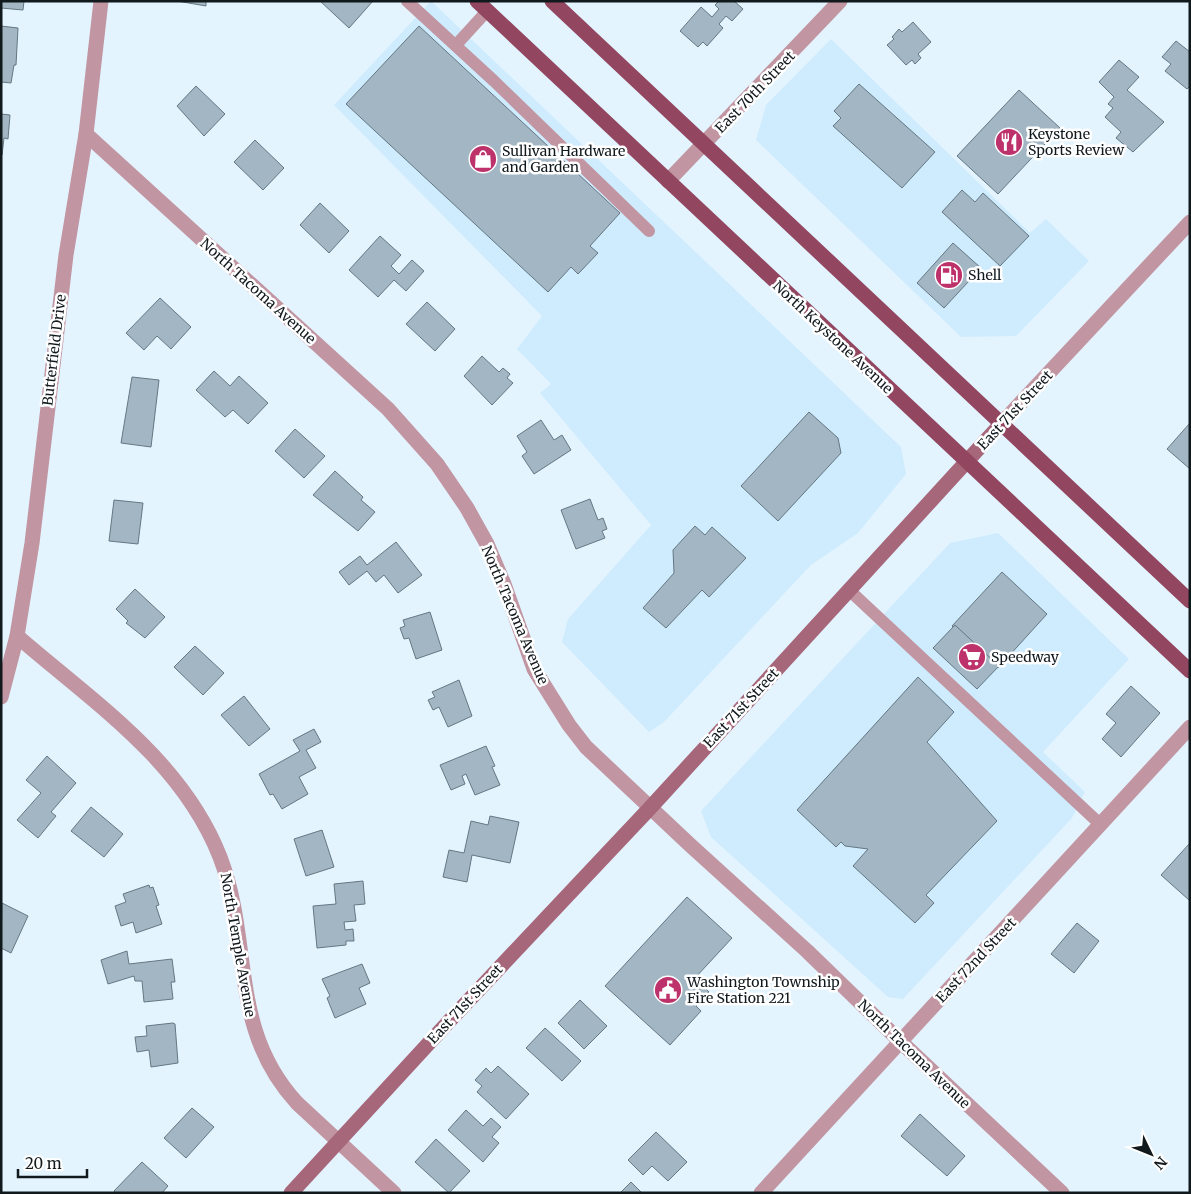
<svg xmlns="http://www.w3.org/2000/svg" width="1191" height="1194" font-family="Merriweather,serif">
  <style>
    .built { fill: #cfecfe }
    .building { fill: #a2b6c3; stroke: #647783 }
    .lines { fill: none; stroke-linecap: round; stroke-linejoin: round }
    .lane { stroke: #c195a1; stroke-width: 12 }
    .street { stroke: #c195a1; stroke-width: 15 }
    .secondary { stroke: #a7677b; stroke-width: 15 }
    .primary { stroke: #924660; stroke-width: 15 }
    .labels { text-anchor: middle; dominant-baseline: central; stroke-width: 5; stroke-linejoin: round; paint-order: stroke }
    .street-label { font-size: 14px; fill: #11191d; stroke: #fff }
    .poi-label { font-size: 14px; fill: #11191d; stroke: #fff; text-anchor: start }
  </style>
  <rect width="100%" height="100%" fill="#e3f4ff"/>
  <g class="built">
    <polygon points="431,1 901,447 906,474 858,533 811,565 664,722 649,732 562,642 568,619 651,525 540,393 551,384 517,349 542,316 334,105"/>
    <polygon points="831,39 1030,233 1046,219 1089,261 1016,336 961,337 756,140 766,105"/>
    <polygon points="998,533 1129,659 1043,752 1085,792 1072,818 903,999 888,997 711,837 701,811 950,543"/>
  </g>
  <g class="building">
    <polygon points="1,1 24,1 23,10 1,8"/>
    <polygon points="177,1 206,1 206,6"/>
    <polygon points="320,1 373,1 349,28"/>
    <polygon points="719,1 734,1 743,9 732,21 726,16 719,24 723,28 707,46 703,42 698,47 680,31 701,7 712,17 719,9 715,5"/>
    <polygon points="913,22 931,42 918,54 921,58 915,64 912,60 906,65 887,45 894,39 892,37 899,29 902,32"/>
    <polygon points="1,26 18,28 16,65 14,65 11,83 1,82"/>
    <polygon points="419,26 620,213 590,246 598,253 578,274 571,267 548,292 346,104"/>
    <polygon points="1176,41 1190,52 1190,86 1187,89 1165,71 1171,64 1162,57"/>
    <polygon points="1119,60 1139,77 1127,90 1164,122 1133,152 1116,138 1121,132 1105,117 1113,108 1108,104 1114,97 1099,82"/>
    <polygon points="859,84 935,152 902,188 833,126 841,118 834,111"/>
    <polygon points="196,86 225,114 204,136 177,106"/>
    <polygon points="1019,90 1060,128 998,194 957,156"/>
    <polygon points="1,114 10,115 8,139 4,138 2,155"/>
    <polygon points="255,140 284,168 263,190 234,162"/>
    <polygon points="962,190 975,202 983,193 1029,236 1000,266 942,212"/>
    <polygon points="320,203 349,231 329,253 300,225"/>
    <polygon points="380,236 401,255 391,266 399,274 412,260 424,271 406,291 394,280 378,297 349,270"/>
    <polygon points="953,243 981,268 944,308 917,283"/>
    <polygon points="160,298 191,327 171,349 157,336 144,350 126,333"/>
    <polygon points="427,302 455,329 435,351 406,324"/>
    <polygon points="482,356 499,372 503,368 510,374 507,378 513,383 492,405 464,376"/>
    <polygon points="214,371 230,386 239,376 268,403 248,424 233,410 225,417 196,390"/>
    <polygon points="132,377 159,380 151,447 121,443"/>
    <polygon points="809,412 838,438 841,453 778,521 741,486"/>
    <polygon points="541,420 554,440 562,435 571,450 534,474 522,456 527,452 517,436"/>
    <polygon points="1190,423 1190,469 1167,449"/>
    <polygon points="295,429 325,456 304,478 275,451"/>
    <polygon points="335,471 363,497 361,500 375,512 358,531 313,495"/>
    <polygon points="590,499 598,520 603,518 607,529 602,531 605,538 576,549 561,510"/>
    <polygon points="114,500 143,503 138,544 109,541"/>
    <polygon points="695,526 705,535 712,527 746,558 709,597 702,590 666,628 643,608 674,573 673,550"/>
    <polygon points="396,542 422,575 398,593 384,575 376,582 367,571 349,585 339,572 360,556 367,565"/>
    <polygon points="1002,572 1047,614 998,668 952,626"/>
    <polygon points="135,589 165,617 145,638 126,623 128,621 116,609"/>
    <polygon points="430,612 442,650 416,659 409,638 404,639 400,628 405,626 403,620"/>
    <polygon points="955,625 999,666 977,689 933,648"/>
    <polygon points="195,646 224,673 203,695 174,667"/>
    <polygon points="918,677 954,712 927,742 997,821 926,895 934,903 915,923 853,866 868,849 845,846 841,842 836,847 797,810"/>
    <polygon points="459,680 472,716 448,727 439,707 433,710 428,700 435,697 432,692"/>
    <polygon points="1131,686 1160,713 1121,757 1102,739 1116,723 1106,714"/>
    <polygon points="244,696 270,729 249,746 221,715"/>
    <polygon points="314,729 321,742 306,750 316,768 299,777 308,794 282,809 273,794 270,795 259,774 300,751 293,740"/>
    <polygon points="486,746 495,766 492,767 500,785 475,795 466,774 462,776 465,784 451,790 440,765"/>
    <polygon points="47,756 76,783 51,812 56,816 38,838 17,820 41,793 26,780"/>
    <polygon points="91,807 123,834 104,857 71,831"/>
    <polygon points="490,816 519,822 510,863 472,855 467,882 443,877 449,850 464,853 471,821 488,825"/>
    <polygon points="322,830 334,867 306,876 294,839"/>
    <polygon points="1190,843 1190,900 1189,900 1161,875"/>
    <polygon points="363,881 365,904 354,905 356,921 344,922 345,930 353,929 354,941 346,941 346,945 317,948 313,906 336,904 334,884"/>
    <polygon points="149,885 150,888 153,887 159,905 156,906 162,924 136,933 133,922 121,926 115,906 126,902 123,894"/>
    <polygon points="687,897 732,938 695,978 709,992 696,1006 701,1011 670,1045 605,986"/>
    <polygon points="2,903 28,916 11,953 1,948"/>
    <polygon points="1077,923 1099,941 1074,973 1051,954"/>
    <polygon points="127,951 129,964 172,959 175,982 171,982 173,999 144,1002 142,981 135,981 134,976 108,984 101,960"/>
    <polygon points="362,964 370,983 359,988 366,1004 335,1018 327,998 330,996 322,979"/>
    <polygon points="580,1000 607,1026 584,1049 558,1023"/>
    <polygon points="173,1023 175,1024 178,1063 151,1067 149,1050 137,1052 135,1037 147,1036 146,1026"/>
    <polygon points="545,1028 581,1061 562,1081 526,1048"/>
    <polygon points="498,1066 529,1094 506,1119 477,1092 482,1086 475,1080 486,1068 491,1073"/>
    <polygon points="192,1108 214,1127 186,1158 164,1138"/>
    <polygon points="466,1110 483,1126 491,1118 501,1127 492,1137 499,1143 483,1162 448,1130"/>
    <polygon points="920,1114 965,1156 947,1176 901,1136"/>
    <polygon points="656,1132 687,1162 668,1181 652,1166 643,1175 628,1160"/>
    <polygon points="436,1139 470,1171 449,1193 415,1162"/>
    <polygon points="142,1162 168,1186 162,1193 116,1193 114,1191"/>
    <polygon points="631,1182 642,1193 620,1193"/>
  </g>
  <g class="lines">
    <g class="lane">
      <polyline points="407,1 494,81 649,231"/>
      <polyline points="456,45 487,11"/>
      <polyline points="849,590 1100,824"/>
    </g>
    <g class="street">
      <polyline points="86,134 388,409 437,464 467,508 487,544 504,584 534,669 569,725 586,747 689,844 807,951 901,1042 1062,1193"/>
      <polyline points="668,181 840,1"/>
      <polyline points="1001,424 1190,222"/>
      <path d="M17 636C93 702 182 760 220 857 253 943 228 1028 297 1103L394 1193"/>
      <polyline points="1,697 17,636 32,543 66,255 86,134 101,1"/>
      <polyline points="761,1193 1190,727"/>
    </g>
    <polyline class="secondary" points="291,1193 453,1017 650,808 1001,424"/>
    <g class="primary">
      <polyline points="477,1 1190,671"/>
      <polyline points="552,1 1190,601"/>
    </g>
  </g>
  <defs>
    <symbol id="restaurant-disc" viewBox="-11 -11 22 22"><circle r="9.5" fill="#bd326b" stroke="#fff"/><path d="M-5-6h1v4h1v-4h1v4h1v-4h1v5L-1.5 .5V6h-2V.5L-5-1ZM5-6V6H3V1.5H1.5Q1.5-4 5-6Z" fill="#fff"/></symbol>
    <symbol id="shop-disc" viewBox="-11 -11 22 22"><circle r="9.5" fill="#bd326b" stroke="#fff"/><path d="M-5-2.5h2.3a2.7 3.5 0 0 1 5.4 0H5L5.5 6h-11ZM-1.5-2.5h3a1.5 2.3 0 0 0-3 0Z" fill="#fff"/></symbol>
    <symbol id="fuel-disc" viewBox="-11 -11 22 22"><circle r="9.5" fill="#bd326b" stroke="#fff"/><path d="M-5.5-6h7V0h2V4h1.3V-2.5L3-4.5l.8-.8L6-3V5H2.5V1h-1V6h-7ZM-4.2-4.7v3.2H.2V-4.7Z" fill="#fff"/></symbol>
    <symbol id="supermarket-disc" viewBox="-11 -11 22 22"><circle r="9.5" fill="#bd326b" stroke="#fff"/><path d="M-6-5.5h2.5l.6 2H6L4.5 2H-2.5L-4.4-4H-6ZM-1.5 3.2a1.3 1.3 0 1 0 .1 0ZM3 3.2a1.3 1.3 0 1 0 .1 0Z" fill="#fff"/></symbol>
    <symbol id="civic-disc" viewBox="-11 -11 22 22"><circle r="9.5" fill="#bd326b" stroke="#fff"/><path d="M-.6-6.5H3V-4.5H.6V-3L4-1V1h2V6H-6V1h2V-1L-.6-3ZM-1.2 2.5V6h2.4V2.5Z" fill="#fff"/></symbol>
  </defs>
  <g fill-rule="evenodd">
    <use href="#restaurant-disc" x="993" y="126" width="32" height="32"/>
    <use href="#shop-disc" x="467" y="143" width="32" height="32"/>
    <use href="#fuel-disc" x="933" y="259" width="32" height="32"/>
    <use href="#supermarket-disc" x="956" y="641" width="32" height="32"/>
    <use href="#civic-disc" x="652" y="974" width="32" height="32"/>
  </g>
  <g class="labels">
    <g class="street-label">
      <text transform="translate(755 92) rotate(-46)">East 70th Street</text>
      <text transform="translate(258 291) rotate(42)">North Tacoma Avenue</text>
      <text transform="translate(833 337) rotate(43)">North Keystone Avenue</text>
      <text transform="translate(54 350) rotate(-83)">Butterfield Drive</text>
      <text transform="translate(1015 410) rotate(-47)">East 71st Street</text>
      <text transform="translate(515 615) rotate(67)">North Tacoma Avenue</text>
      <text transform="translate(741 708) rotate(-47)">East 71st Street</text>
      <text transform="translate(238 945) rotate(80)">North Temple Avenue</text>
      <text transform="translate(976 960) rotate(-47)">East 72nd Street</text>
      <text transform="translate(465 1004) rotate(-47)">East 71st Street</text>
      <text transform="translate(914 1054) rotate(44)">North Tacoma Avenue</text>
    </g>
    <g class="poi-label">
      <text x="1028" y="134">Keystone<tspan x="1028" dy="16">Sports Review</tspan></text>
      <text x="502" y="151">Sullivan Hardware<tspan x="502" dy="16">and Garden</tspan></text>
      <text x="968" y="275">Shell</text>
      <text x="991" y="657">Speedway</text>
      <text x="687" y="982">Washington Township<tspan x="687" dy="16">Fire Station 221</tspan></text>
    </g>
  </g>
  <rect width="1191" height="1194" fill="none" stroke="#11191d" stroke-width="5"/>
  <g transform="translate(1151 1154) rotate(133)" stroke="#ffffff" stroke-width="4" paint-order="stroke">
  <path d="M0-4L9 19L0 12L-9 19Z" fill="#11191d"/>
  <text y="-8" font-size="14" font-weight="bold" text-anchor="middle" fill="#11191d">N</text>
  </g>
  <path d="M18 1169v8h69v-8" fill="none" stroke="#11191d" stroke-width="2.5"/>
  <text x="25" y="1169" font-size="15" fill="#11191d" stroke="#ffffff" stroke-width="4" paint-order="stroke">20 m</text>
</svg>
